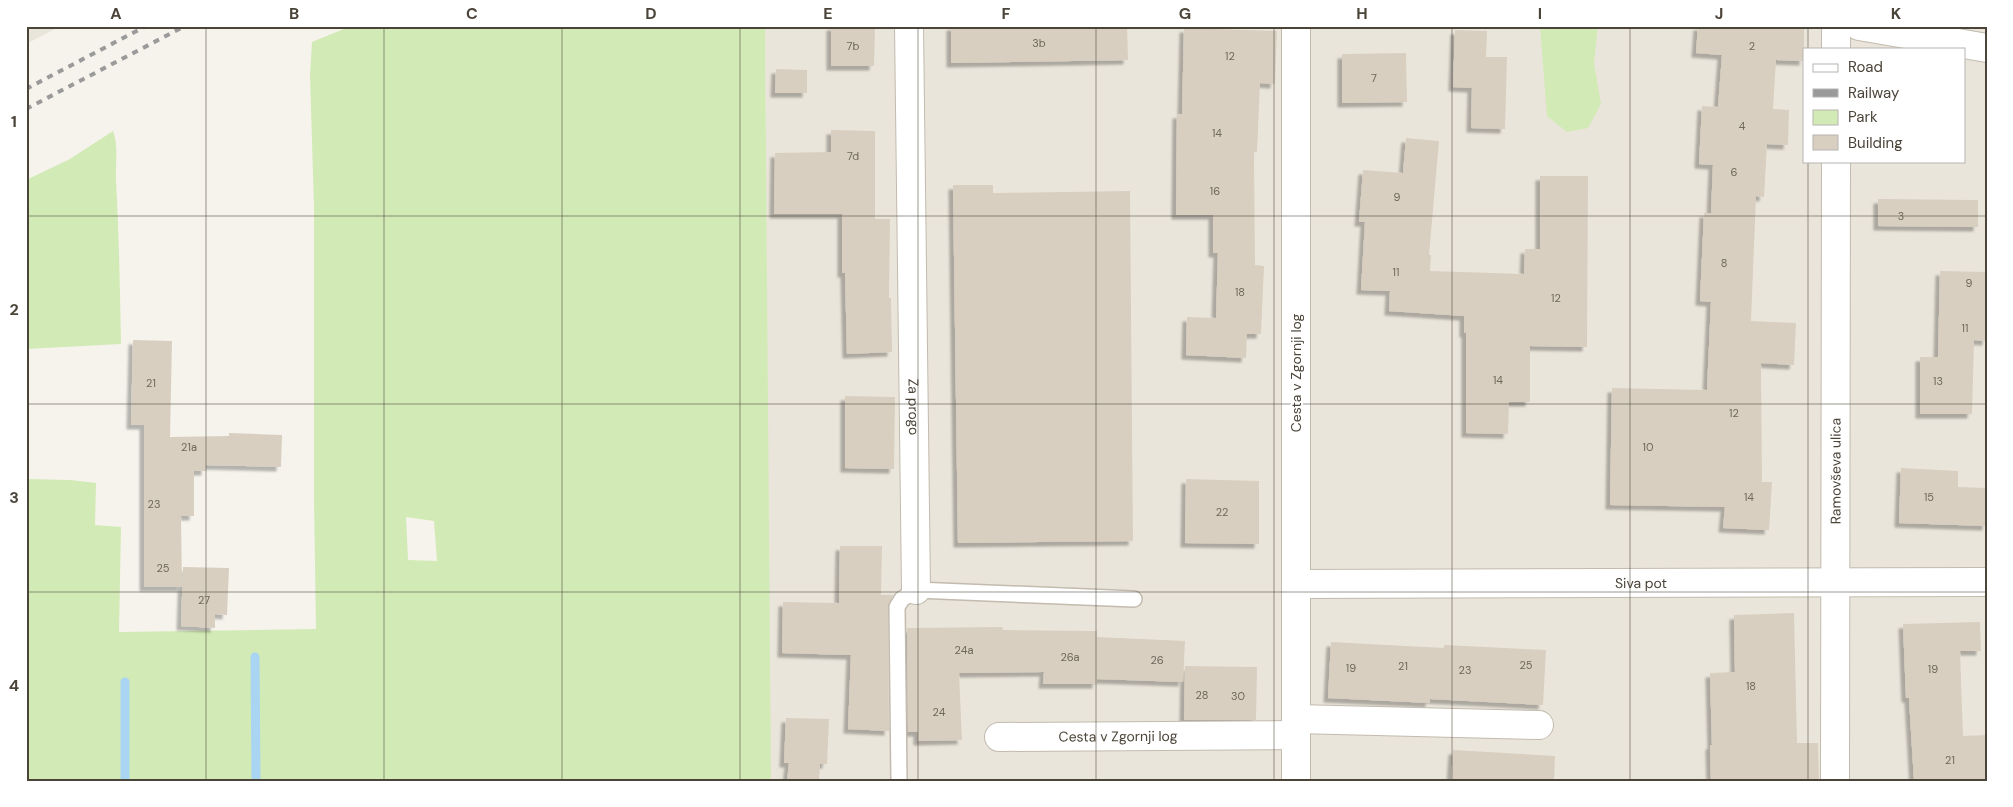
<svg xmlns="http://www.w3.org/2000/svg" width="2013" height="807" font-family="'DM Sans',sans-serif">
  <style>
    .residential { fill: #eae5da; fill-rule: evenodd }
    .green { fill: #d2eab5; fill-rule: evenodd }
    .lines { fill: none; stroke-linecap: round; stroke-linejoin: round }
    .stream { stroke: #a9d4f2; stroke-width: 9 }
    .building { fill: #d8cfc1; filter: url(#shadow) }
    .lane-casing { stroke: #c2bbae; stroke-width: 18 }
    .street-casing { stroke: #c2bbae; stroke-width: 30 }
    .lane { stroke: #fff; stroke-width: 15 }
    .street { stroke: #fff; stroke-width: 28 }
    .rail { stroke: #9a9a9a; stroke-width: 4; stroke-dasharray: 6 6; stroke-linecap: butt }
    .grid { fill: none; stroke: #4b4439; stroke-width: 1; stroke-opacity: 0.55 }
    .labels { text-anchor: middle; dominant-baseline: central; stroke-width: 4; stroke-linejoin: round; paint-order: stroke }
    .number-label { font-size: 11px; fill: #6e675b }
    .street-label { font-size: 14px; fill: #4b4439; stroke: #fff }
    .neatline { fill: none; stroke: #4b4439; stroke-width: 2 }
    .grid-label { font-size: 16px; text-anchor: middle; font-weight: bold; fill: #4b4439 }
  </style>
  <defs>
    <filter id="shadow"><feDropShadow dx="-4.5" dy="4.5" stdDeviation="1" flood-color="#0004"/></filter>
  </defs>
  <rect width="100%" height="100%" fill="#f6f3ec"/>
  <g class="residential">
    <polygon points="26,26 61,26 26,44"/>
    <path d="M765 26H1987V781H770ZM1804 49H1964V161H1804Z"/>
  </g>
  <g class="green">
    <path d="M351 26H765L771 781H26V479L70 480 96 483 95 525 121 527 119 632 316 629 314 498V207L310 75 312 42ZM406 517 434 521 437 561 408 560Z"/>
    <polygon points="1540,26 1598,26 1594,63 1601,104 1588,128 1567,132 1547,116"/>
    <path d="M113 131C119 147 115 164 116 180 119 235 120 289 121 344L26 349V180L70 159Z"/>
  </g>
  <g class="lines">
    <g class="stream">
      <polyline points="255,657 256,781"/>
      <polyline points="125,682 125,781"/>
    </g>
  </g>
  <g class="building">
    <polygon points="831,26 875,26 874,66 831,66"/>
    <polygon points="951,26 1127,26 1128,60 951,63"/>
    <polygon points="1698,26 1804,26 1804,61 1776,60 1773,109 1789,110 1788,145 1767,144 1764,197 1756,196 1751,321 1796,323 1794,365 1761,363 1762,482 1772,482 1769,530 1723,528 1725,507 1610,505 1612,388 1707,390 1711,302 1700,301 1704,213 1711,213 1713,165 1699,164 1702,106 1718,107 1722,55 1696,53"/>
    <polygon points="1184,28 1277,31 1275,84 1260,83 1257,152 1254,152 1255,265 1264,266 1261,334 1247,334 1246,358 1186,355 1187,317 1216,318 1218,253 1213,253 1213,215 1176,215 1177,114 1182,114"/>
    <polygon points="1455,30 1487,31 1486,57 1507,57 1505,129 1471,128 1472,88 1453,87"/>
    <polygon points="1406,53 1407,102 1342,103 1342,54"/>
    <polygon points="776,69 807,70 807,93 775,93"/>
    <polygon points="831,130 875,131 875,219 890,219 889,298 891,298 892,352 847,354 845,273 842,273 842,214 774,214 775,153 831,152"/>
    <polygon points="1406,138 1439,141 1429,255 1431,255 1430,271 1524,274 1525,249 1540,249 1540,176 1588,176 1587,347 1530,346 1530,402 1509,402 1508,434 1466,433 1466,333 1464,333 1464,316 1389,311 1390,291 1361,290 1365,222 1359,222 1363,170 1403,173"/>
    <polygon points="953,185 993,185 993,193 1130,191 1133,541 958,543"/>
    <polygon points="1878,199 1978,200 1978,227 1878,226"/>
    <polygon points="1940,271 1987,272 1987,341 1974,340 1972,414 1920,414 1920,357 1938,357"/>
    <polygon points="133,340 172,341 170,437 229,436 229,433 282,435 281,467 206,465 206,471 194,471 194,516 181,516 182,587 144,587 144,425 131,425"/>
    <polygon points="845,396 895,397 894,469 845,468"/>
    <polygon points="1901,468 1958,471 1958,487 1987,488 1987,526 1899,523"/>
    <polygon points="1186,479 1259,481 1259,544 1185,543"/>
    <polygon points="840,546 882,546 881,595 893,595 888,607 889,731 848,729 851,655 782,653 783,602 839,603"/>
    <polygon points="183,567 229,568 227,615 215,614 215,628 181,626"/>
    <polygon points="1794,613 1797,743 1818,743 1819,781 1711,781 1710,745 1712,745 1710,673 1735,672 1734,615"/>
    <polygon points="1980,622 1981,651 1960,651 1963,736 1987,735 1987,781 1914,781 1909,698 1906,698 1903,624"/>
    <polygon points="1002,627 1003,630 1097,631 1097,637 1185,641 1183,682 1097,679 1097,684 1043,684 1044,672 959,673 962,740 918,741 918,732 908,732 907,628"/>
    <polygon points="1331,642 1444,648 1444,645 1546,650 1543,705 1430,699 1430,703 1328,698"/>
    <polygon points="1185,666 1257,667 1256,720 1184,720"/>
    <polygon points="786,718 829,719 827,764 820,764 819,781 787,781 789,763 784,763"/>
    <polygon points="1453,750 1555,756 1554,781 1451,781"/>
  </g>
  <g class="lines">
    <defs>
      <polyline id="lane" points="899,781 897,607 902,599 916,590 1134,599"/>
      <g id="street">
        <path id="s1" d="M909 26 916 590"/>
        <polyline points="1859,26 1987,48"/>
        <polyline points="1836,49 1836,26"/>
        <path id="s2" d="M1296 584 1987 582"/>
        <polyline points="1296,719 1539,725"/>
        <path id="s3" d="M999 737 1296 735"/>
        <polyline points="1296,781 1296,26"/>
        <path id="s4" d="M1835 781 1836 161"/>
      </g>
    </defs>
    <use href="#lane" class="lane-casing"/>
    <use href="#street" class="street-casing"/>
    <use href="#lane" class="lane"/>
    <use href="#street" class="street"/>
    <g class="rail">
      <polyline points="26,89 146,26"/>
      <polyline points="26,109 185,26"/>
    </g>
  </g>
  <path class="grid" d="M206 26V781M384 26V781M562 26V781M740 26V781M918 26V781M1096 26V781M1274 26V781M1452 26V781M1630 26V781M1808 26V49M1808 161V781M26 216H1987M26 404H1987M26 592H1987"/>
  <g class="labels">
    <g class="number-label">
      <text x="1039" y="43">3b</text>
      <text x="853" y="46">7b</text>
      <text x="1752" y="46">2</text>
      <text x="1230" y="56">12</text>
      <text x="1374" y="78">7</text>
      <text x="1742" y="126">4</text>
      <text x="1217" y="133">14</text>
      <text x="853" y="156">7d</text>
      <text x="1734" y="172">6</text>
      <text x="1215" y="191">16</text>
      <text x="1397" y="197">9</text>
      <text x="1901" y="216">3</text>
      <text x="1724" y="263">8</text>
      <text x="1396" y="272">11</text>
      <text x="1969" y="283">9</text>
      <text x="1240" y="292">18</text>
      <text x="1556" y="298">12</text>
      <text x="1965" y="328">11</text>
      <text x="1498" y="380">14</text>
      <text x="1938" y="381">13</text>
      <text x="151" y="383">21</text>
      <text x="1734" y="413">12</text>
      <text x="189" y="447">21a</text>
      <text x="1648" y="447">10</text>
      <text x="1749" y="497">14</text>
      <text x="1929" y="497">15</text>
      <text x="154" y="504">23</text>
      <text x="1222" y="512">22</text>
      <text x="163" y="568">25</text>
      <text x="204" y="600">27</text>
      <text x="964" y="650">24a</text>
      <text x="1070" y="657">26a</text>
      <text x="1157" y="660">26</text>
      <text x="1526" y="665">25</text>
      <text x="1403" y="666">21</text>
      <text x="1351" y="668">19</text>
      <text x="1933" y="669">19</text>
      <text x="1465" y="670">23</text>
      <text x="1751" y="686">18</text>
      <text x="1202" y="695">28</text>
      <text x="1238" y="696">30</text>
      <text x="939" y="712">24</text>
      <text x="1950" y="760">21</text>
    </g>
    <g class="street-label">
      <text transform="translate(1296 373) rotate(-90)">Cesta v Zgornji log</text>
      <text stroke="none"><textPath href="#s1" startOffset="381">Za progo</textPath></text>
      <text stroke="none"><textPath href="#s4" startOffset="310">Ramovševa ulica</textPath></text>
      <text stroke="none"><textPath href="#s2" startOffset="345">Siva pot</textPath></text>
      <text stroke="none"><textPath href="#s3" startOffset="119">Cesta v Zgornji log</textPath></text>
    </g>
  </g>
  <rect width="2013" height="807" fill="none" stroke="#ffffff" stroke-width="55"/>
  <rect x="1803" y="48" width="162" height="115" fill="#ffffff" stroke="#b7b4b0"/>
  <rect x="1813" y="64" width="25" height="8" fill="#ffffff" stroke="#b7b4b0"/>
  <text x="1848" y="72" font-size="15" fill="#4b4439">Road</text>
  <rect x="1813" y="89" width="25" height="8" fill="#9a9a9a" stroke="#b7b4b0"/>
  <text x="1848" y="98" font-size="15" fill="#4b4439">Railway</text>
  <rect x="1813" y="110" width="25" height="15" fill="#d2eab5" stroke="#b7b4b0"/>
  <text x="1848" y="122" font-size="15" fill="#4b4439">Park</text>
  <rect x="1813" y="135" width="25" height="15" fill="#d8cfc1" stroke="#b7b4b0"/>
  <text x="1848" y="148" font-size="15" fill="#4b4439">Building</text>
  <rect x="28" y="28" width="1958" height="752" class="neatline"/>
  <g class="grid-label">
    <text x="116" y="19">A</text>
    <text x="294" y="19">B</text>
    <text x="472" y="19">C</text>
    <text x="651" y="19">D</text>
    <text x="828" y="19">E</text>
    <text x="1006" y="19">F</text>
    <text x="1185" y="19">G</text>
    <text x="1362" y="19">H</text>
    <text x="1540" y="19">I</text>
    <text x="1719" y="19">J</text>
    <text x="1896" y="19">K</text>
    <text x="14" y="127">1</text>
    <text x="14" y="315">2</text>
    <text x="14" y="503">3</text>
    <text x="14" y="691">4</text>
  </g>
</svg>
